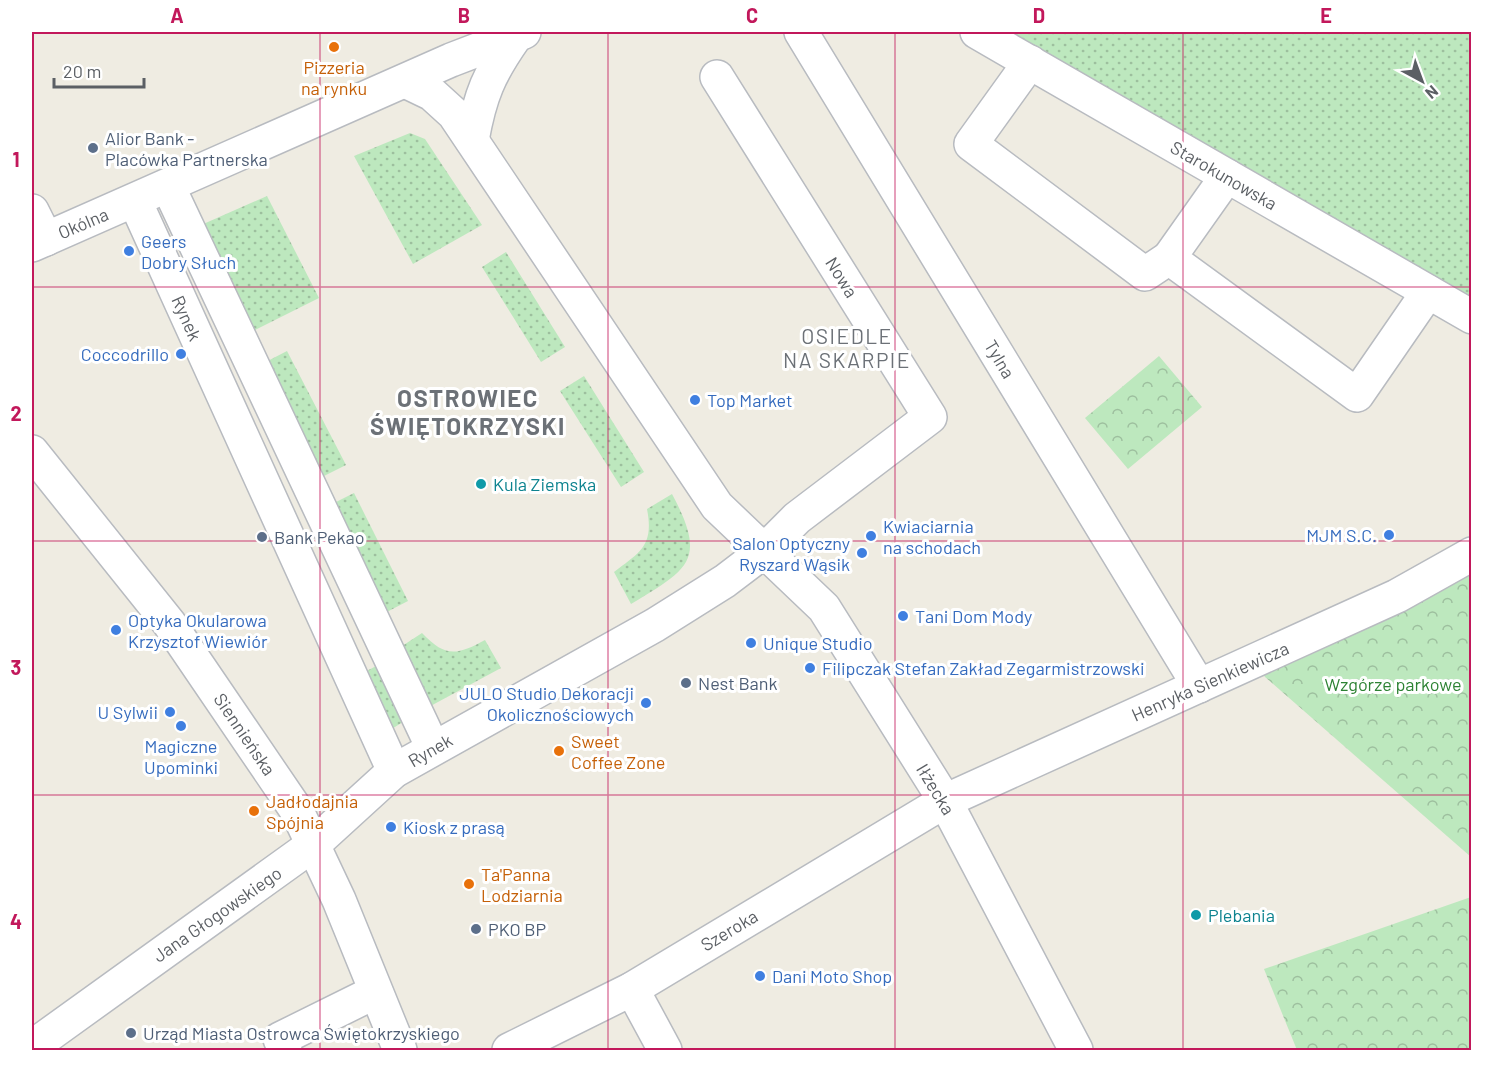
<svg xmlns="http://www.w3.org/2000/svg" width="1503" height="1082" font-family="Barlow,sans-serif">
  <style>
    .grass { fill: url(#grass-dots) }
    .park { fill: url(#park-crowns) }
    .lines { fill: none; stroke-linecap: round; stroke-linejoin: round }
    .minor-casing { stroke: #b8bbc0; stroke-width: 36 }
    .minor { stroke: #fff; stroke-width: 33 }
    .grid { fill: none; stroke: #c2185b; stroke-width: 1.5; stroke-opacity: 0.55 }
    .food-dot { fill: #e8710a; stroke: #fff; stroke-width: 2 }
    .service-dot { fill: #5c6f8a; stroke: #fff; stroke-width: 2 }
    .shop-dot { fill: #3f7fe0; stroke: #fff; stroke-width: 2 }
    .culture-dot { fill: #0f9aa8; stroke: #fff; stroke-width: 2 }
    .labels { text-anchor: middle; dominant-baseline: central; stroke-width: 6; stroke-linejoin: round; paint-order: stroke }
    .food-label { font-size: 18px; fill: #c56008; stroke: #fff; text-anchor: start }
    .service-label { font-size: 18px; fill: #4e5e75; stroke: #fff; text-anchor: start }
    .street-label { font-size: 18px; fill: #5b5f64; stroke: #fff }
    .shop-label { font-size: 18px; fill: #366cbe; stroke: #fff; text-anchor: start }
    .culture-label { font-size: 18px; fill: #0d838f; stroke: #fff; text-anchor: start }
    .park-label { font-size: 18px; fill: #2d8233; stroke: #fff }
    .quarter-label { font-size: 21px; letter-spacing: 1.5px; fill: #6c7177; stroke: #fff }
    .district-label { font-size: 24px; font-weight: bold; letter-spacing: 1.5px; fill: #6c7177; stroke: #fff }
    .neatline { fill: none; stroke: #c2185b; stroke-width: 2 }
    .grid-label { font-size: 20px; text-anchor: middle; font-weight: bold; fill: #c2185b }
  </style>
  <defs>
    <pattern id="grass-dots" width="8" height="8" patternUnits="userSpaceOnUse" patternTransform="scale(1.5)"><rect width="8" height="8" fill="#bde8be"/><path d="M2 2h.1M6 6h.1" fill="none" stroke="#9dbf9e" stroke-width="1.8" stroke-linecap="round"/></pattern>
    <pattern id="park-crowns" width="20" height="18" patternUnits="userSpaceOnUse" patternTransform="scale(1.5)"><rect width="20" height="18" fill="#bde8be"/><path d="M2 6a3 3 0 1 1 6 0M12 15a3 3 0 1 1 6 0" fill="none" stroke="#9dbf9e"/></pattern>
  </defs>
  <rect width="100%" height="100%" fill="#efece2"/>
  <g class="grass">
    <polygon points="977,32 1471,32 1471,317"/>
    <polygon points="410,133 425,139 482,225 413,264 354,156"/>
    <polygon points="267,196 319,298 245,335 192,229"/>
    <polygon points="506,252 565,347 541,362 482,267"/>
    <polygon points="287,351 346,465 316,480 258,366"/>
    <polygon points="584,376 644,472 621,487 560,391"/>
    <polygon points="354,493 408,601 379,616 326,507"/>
    <path d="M672 494C708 561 688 569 631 604L614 572C641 552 654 545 647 509Z"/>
    <path d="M422 633C445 657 456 656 485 640L501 668 425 709 396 650Z"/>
    <polygon points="380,664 406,720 387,732 359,675"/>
  </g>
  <g class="park">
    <polygon points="1159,356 1202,407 1128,469 1085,418"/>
    <polygon points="1471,554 1471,857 1265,677 1254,661"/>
    <polygon points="1471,897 1471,1050 1297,1050 1264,969"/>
  </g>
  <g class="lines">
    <defs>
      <g id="minor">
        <polyline points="801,32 1199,686"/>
        <polyline points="977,32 1472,317"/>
        <polyline points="1030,62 971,144 1145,274 1169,258"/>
        <polyline points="405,81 432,94 454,114 717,506 824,608 945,801 1076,1050"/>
        <path d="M472 140C480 95 489 74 515 37"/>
        <polyline points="1227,176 1169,258 1357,395 1428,292"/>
        <polyline points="168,186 433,748"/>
        <polyline points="135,201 394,771"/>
        <polyline points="32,211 46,239"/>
        <polyline points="32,245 451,60 524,32"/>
        <polyline points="32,452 169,623 297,811 339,900 400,1050"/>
        <polyline points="632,989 665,1050"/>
        <polyline points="32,1047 314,844 394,771 655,625 725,581 763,552 797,518 930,417 717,77"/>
        <polyline points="285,1050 280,1039 375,992"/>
        <polyline points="509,1050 632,989 945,801 1397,596 1472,554"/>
      </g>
    </defs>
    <use href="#minor" class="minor-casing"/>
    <use href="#minor" class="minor"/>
  </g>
  <path class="grid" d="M320 32V1050M608 32V1050M895 32V1050M1183 32V1050M32 287H1472M32 541H1472M32 795H1472"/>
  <g class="food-dot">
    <circle cx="334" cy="47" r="6"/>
    <circle cx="559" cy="751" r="6"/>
    <circle cx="254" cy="811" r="6"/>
    <circle cx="469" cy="884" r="6"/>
  </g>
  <g class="service-dot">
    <circle cx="93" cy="148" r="6"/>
    <circle cx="262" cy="537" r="6"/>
    <circle cx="686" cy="683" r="6"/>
    <circle cx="476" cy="929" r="6"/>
    <circle cx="131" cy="1033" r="6"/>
  </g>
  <g class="shop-dot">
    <circle cx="129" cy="251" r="6"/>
    <circle cx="181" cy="354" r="6"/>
    <circle cx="695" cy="400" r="6"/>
    <circle cx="1389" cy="535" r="6"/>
    <circle cx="871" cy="536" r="6"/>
    <circle cx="862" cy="553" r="6"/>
    <circle cx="903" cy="616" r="6"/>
    <circle cx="116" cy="630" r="6"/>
    <circle cx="751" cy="643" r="6"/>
    <circle cx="810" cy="668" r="6"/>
    <circle cx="646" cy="703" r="6"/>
    <circle cx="170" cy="712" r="6"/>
    <circle cx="181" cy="726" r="6"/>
    <circle cx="391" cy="827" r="6"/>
    <circle cx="760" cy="976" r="6"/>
  </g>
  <g class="culture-dot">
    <circle cx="481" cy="484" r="6"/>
    <circle cx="1196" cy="915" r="6"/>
  </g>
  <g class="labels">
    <g class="food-label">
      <text x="334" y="67" text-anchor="middle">Pizzeria<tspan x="334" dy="21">na rynku</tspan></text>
      <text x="571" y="741">Sweet<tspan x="571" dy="21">Coffee Zone</tspan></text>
      <text x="266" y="801">Jadłodajnia<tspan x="266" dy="21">Spójnia</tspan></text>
      <text x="481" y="874">Ta'Panna<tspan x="481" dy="21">Lodziarnia</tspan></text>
    </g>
    <g class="service-label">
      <text x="105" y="138">Alior Bank -<tspan x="105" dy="21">Placówka Partnerska</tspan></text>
      <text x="274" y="537">Bank Pekao</text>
      <text x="698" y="683">Nest Bank</text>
      <text x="488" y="929">PKO BP</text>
      <text x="143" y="1033">Urząd Miasta Ostrowca Świętokrzyskiego</text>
    </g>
    <g class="street-label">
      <text transform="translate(1224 175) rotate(30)">Starokunowska</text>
      <text transform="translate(83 223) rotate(-23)">Okólna</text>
      <text transform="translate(842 277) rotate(58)">Nowa</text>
      <text transform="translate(187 318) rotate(66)">Rynek</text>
      <text transform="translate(1000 359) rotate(59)">Tylna</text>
      <text transform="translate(1210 681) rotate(-24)">Henryka Sienkiewicza</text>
      <text transform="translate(245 734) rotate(56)">Siennieńska</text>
      <text transform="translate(430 750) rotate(-30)">Rynek</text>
      <text transform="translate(936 789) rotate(59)">Iłżecka</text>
      <text transform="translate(217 914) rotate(-35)">Jana Głogowskiego</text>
      <text transform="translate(729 930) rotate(-31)">Szeroka</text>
    </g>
    <g class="shop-label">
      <text x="141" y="241">Geers<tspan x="141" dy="21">Dobry Słuch</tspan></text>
      <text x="169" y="354" text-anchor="end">Coccodrillo</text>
      <text x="707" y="400">Top Market</text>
      <text x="883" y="526">Kwiaciarnia<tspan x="883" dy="21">na schodach</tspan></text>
      <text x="1377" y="535" text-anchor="end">MJM S.C.</text>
      <text x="850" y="543" text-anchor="end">Salon Optyczny<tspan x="850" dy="21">Ryszard Wąsik</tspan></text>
      <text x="915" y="616">Tani Dom Mody</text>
      <text x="128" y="620">Optyka Okularowa<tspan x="128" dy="21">Krzysztof Wiewiór</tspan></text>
      <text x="763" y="643">Unique Studio</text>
      <text x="822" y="668">Filipczak Stefan Zakład Zegarmistrzowski</text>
      <text x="634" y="693" text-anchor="end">JULO Studio Dekoracji<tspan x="634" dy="21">Okolicznościowych</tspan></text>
      <text x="158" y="712" text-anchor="end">U Sylwii</text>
      <text x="181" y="746" text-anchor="middle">Magiczne<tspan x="181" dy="21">Upominki</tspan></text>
      <text x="403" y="827">Kiosk z prasą</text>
      <text x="772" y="976">Dani Moto Shop</text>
    </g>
    <g class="culture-label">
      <text x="493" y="484">Kula Ziemska</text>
      <text x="1208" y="915">Plebania</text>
    </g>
    <g class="park-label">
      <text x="1393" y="684">Wzgórze parkowe</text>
    </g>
    <g class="quarter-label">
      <text x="847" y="335">OSIEDLE<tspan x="847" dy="24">NA SKARPIE</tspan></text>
    </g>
    <g class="district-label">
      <text x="468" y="397">OSTROWIEC<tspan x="468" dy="28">ŚWIĘTOKRZYSKI</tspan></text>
    </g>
  </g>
  <rect width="1503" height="1082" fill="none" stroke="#ffffff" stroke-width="66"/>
  <g transform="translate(1422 81) rotate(139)" stroke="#ffffff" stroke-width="4.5" paint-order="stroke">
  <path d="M0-4.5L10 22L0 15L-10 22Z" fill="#5b5f64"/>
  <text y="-9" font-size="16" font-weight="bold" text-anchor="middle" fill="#5b5f64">N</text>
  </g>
  <path d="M54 78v9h90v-9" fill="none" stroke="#5b5f64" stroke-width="3"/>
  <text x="63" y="78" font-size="18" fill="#5b5f64" stroke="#ffffff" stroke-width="4.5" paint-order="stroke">20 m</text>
  <rect x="33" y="33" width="1437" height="1016" class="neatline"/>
  <g class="grid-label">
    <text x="177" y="23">A</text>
    <text x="464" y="23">B</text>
    <text x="752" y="23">C</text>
    <text x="1039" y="23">D</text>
    <text x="1326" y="23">E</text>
    <text x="16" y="167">1</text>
    <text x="16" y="421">2</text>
    <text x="16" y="675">3</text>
    <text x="16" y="929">4</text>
  </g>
</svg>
